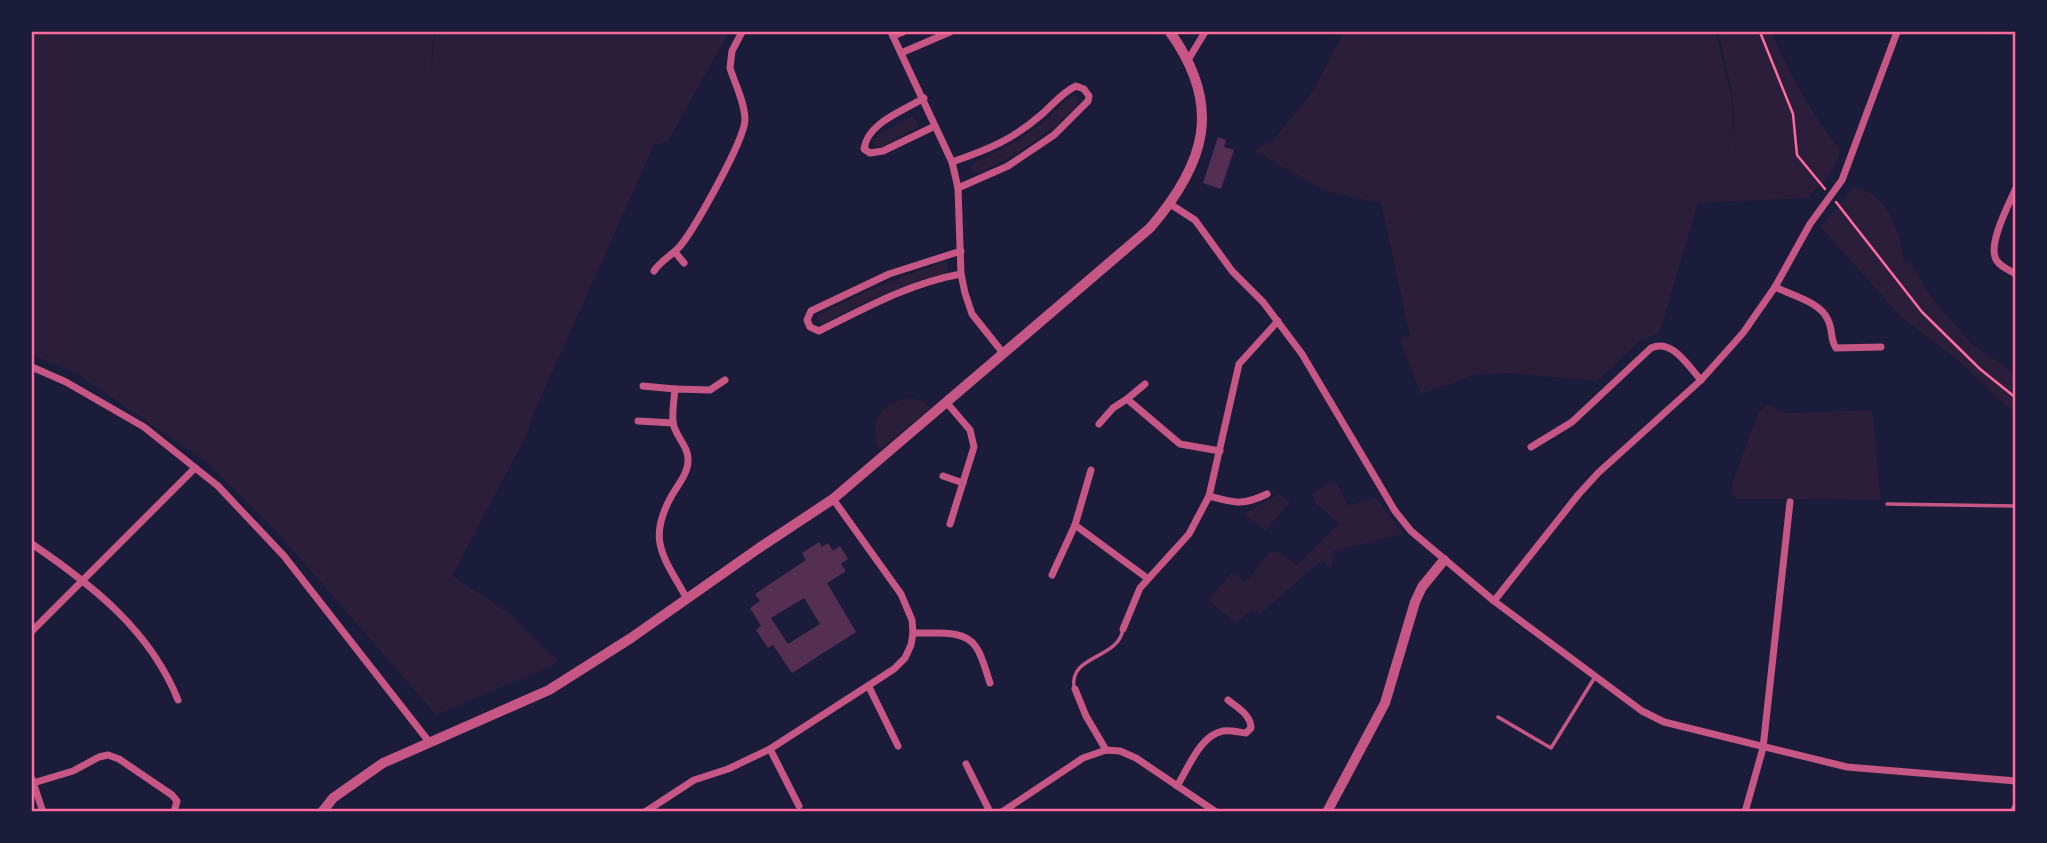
<svg xmlns="http://www.w3.org/2000/svg" width="2047" height="843" font-family="'Archivo Narrow',sans-serif">
  <style>
    .green { fill: #2a1e3b }
    .building { fill: #542f53; fill-rule: evenodd }
    .lines { fill: none; stroke-linecap: round; stroke-linejoin: round }
    .path { stroke: #ff6b9d; stroke-width: 2.5 }
    .service { stroke: #c65784; stroke-width: 3.5 }
    .minor { stroke: #c65784; stroke-width: 7 }
    .tertiary { stroke: #c65784; stroke-width: 10 }
    .neatline { fill: none; stroke: #ff6b9d; stroke-width: 2.5 }
  </style>
  <rect width="100%" height="100%" fill="#1b1b3a"/>
  <g class="green">
    <polygon points="32,32 434,32 430,82 435,32 729,32 668,141 654,145 533,415 527,434 452,576 509,613 559,662 436,715 278,533 206,462 79,375 32,354"/>
    <path d="M1344 32H1716L1731 96 1736 159 1732 93 1718 32H1771C1791 74 1810 114 1841 150 1837 161 1833 173 1824 181 1817 187 1813 190 1809 198L1698 203 1659 334 1642 339 1597 381 1507 373 1475 375 1421 394 1400 340 1410 336 1381 203 1325 191 1254 150 1273 140 1311 94Z"/>
    <path d="M1075 96 1079 100 1078 105C1046 135 1018 155 978 173L971 170V166L975 163C999 152 1020 139 1042 124 1053 116 1061 99 1075 96Z"/>
    <polygon points="913,116 919,127 883,146 877,147 873,143 876,136"/>
    <path d="M1853 188C1888 191 1900 233 1904 261L1912 265 1931 297 1972 344 2015 374V414L1959 361 1901 317 1821 227Z"/>
    <path d="M947 261 948 272C905 284 862 302 823 324L819 323 817 316C859 293 902 276 947 261Z"/>
    <path d="M912 398 923 401 931 408 879 450C868 419 882 402 912 398Z"/>
    <polygon points="1768,404 1785,413 1872,410 1881,500 1736,499 1731,487 1758,413"/>
    <polygon points="1335,480 1348,505 1376,498 1403,534 1334,551 1331,570 1322,560 1259,615 1254,609 1235,623 1208,600 1232,572 1246,582 1269,553 1278,551 1297,566 1339,524 1316,503 1312,493"/>
    <polygon points="1280,494 1286,500 1291,501 1265,531 1243,514"/>
  </g>
  <g class="building">
    <polygon points="1218,137 1226,140 1224,147 1234,150 1221,189 1203,183"/>
    <path d="M819 542 822 547 828 543 833 551 840 546 848 559 841 564 846 571 827 583 856 632 792 673 773 645 768 648 756 630 761 626 750 608 760 601 755 594 806 560 802 553ZM804 598 820 624 788 644 771 618Z"/>
  </g>
  <g class="lines">
    <g class="path">
      <polyline points="1760,32 1793,114 1797,155 1825,189"/>
      <polyline points="1836,202 1922,312 1980,369 2016,398"/>
    </g>
    <g class="service">
      <polyline points="1887,504 2016,506"/>
      <path d="M1074 687C1069 655 1119 659 1123 629"/>
      <polyline points="1498,717 1551,748 1595,677"/>
    </g>
    <g class="minor">
      <polyline points="891,32 952,162 958,188 961,274 965,293 972,314 1003,353"/>
      <polyline points="893,36 903,32"/>
      <polyline points="901,53 950,32"/>
      <polyline points="1188,60 1205,32"/>
      <path d="M924 98C903 111 867 123 864 149L870 153 883 151 935 126"/>
      <path d="M952 162C987 150 1012 140 1041 115 1053 105 1061 93 1076 86L1084 89 1089 96 1088 101 1054 135 1008 166 958 188"/>
      <path d="M2016 188C2009 204 1986 247 1997 261 2001 267 2009 270 2016 274"/>
      <polyline points="1170,204 1195,220 1232,271 1263,302 1302,354 1395,511 1411,531 1494,601 1642,711 1664,722 1847,767 2016,781"/>
      <polyline points="675,252 684,263"/>
      <path d="M654 271C661 260 673 255 681 245 696 226 744 141 745 120 745 103 735 84 730 68L732 51 742 32"/>
      <path d="M961 274C910 283 865 308 819 331L810 327 807 320 811 311 889 274 961 251"/>
      <path d="M1775 287C1791 295 1821 302 1828 320 1833 330 1830 339 1836 348L1881 347"/>
      <polyline points="32,367 66,382 144,427 218,486 284,556 430,743"/>
      <polyline points="1145,384 1127,399 1180,444 1220,451"/>
      <polyline points="643,386 675,389"/>
      <polyline points="947,403 970,430 974,447 950,524"/>
      <polyline points="638,421 673,423"/>
      <polyline points="1099,424 1113,408 1127,399"/>
      <path d="M1531 447 1572 422 1651 348C1672 338 1688 366 1701 380"/>
      <polyline points="943,476 963,483"/>
      <path d="M1209 496C1235 503 1242 506 1267 494"/>
      <polyline points="1075,525 1147,578"/>
      <path d="M32 544C92 585 150 630 178 700"/>
      <polyline points="1052,575 1075,525 1091,470"/>
      <path d="M687 599C664 557 646 541 672 495 678 485 688 473 688 461 689 446 674 435 673 422 672 412 674 399 675 389L710 390 725 380"/>
      <polyline points="1494,601 1578,495 1598,473 1701,380 1743,333 1775,287 1810,224 1842,180 1897,32"/>
      <polyline points="1123,629 1140,588 1189,534 1209,496 1239,364 1278,321"/>
      <polyline points="32,631 195,468"/>
      <path d="M913 633C932 634 964 628 976 647 983 657 986 672 990 683"/>
      <polyline points="869,687 898,746"/>
      <polyline points="1075,689 1086,716 1106,750"/>
      <polyline points="770,749 799,806"/>
      <polyline points="966,764 990,812"/>
      <polyline points="32,779 43,812"/>
      <polyline points="33,783 73,771 99,757 108,755 119,759 172,795 177,801 174,812"/>
      <path d="M1177 786C1188 769 1200 735 1223 731 1230 730 1238 732 1246 733L1251 728C1251 715 1238 708 1228 700"/>
      <polyline points="645,812 694,780 728,769 770,749 894,669 905,658 911,645 913,633 912,620 901,594 833,499"/>
      <polyline points="1002,812 1083,758 1106,750 1120,751 1136,758 1216,812"/>
      <polyline points="1745,812 1763,748 1790,502"/>
      <polyline points="2013,812 2016,806"/>
    </g>
    <g class="tertiary">
      <path d="M322 812 333 798 383 763 549 690 631 638 759 548 833 499 1150 228C1206 163 1223 106 1170 32"/>
      <polyline points="1327,812 1385,703 1415,602 1422,587 1444,560"/>
    </g>
  </g>
  <rect width="2047" height="843" fill="none" stroke="#1b1b3a" stroke-width="66"/>
  <rect x="33" y="33" width="1981" height="777" class="neatline"/>
</svg>
